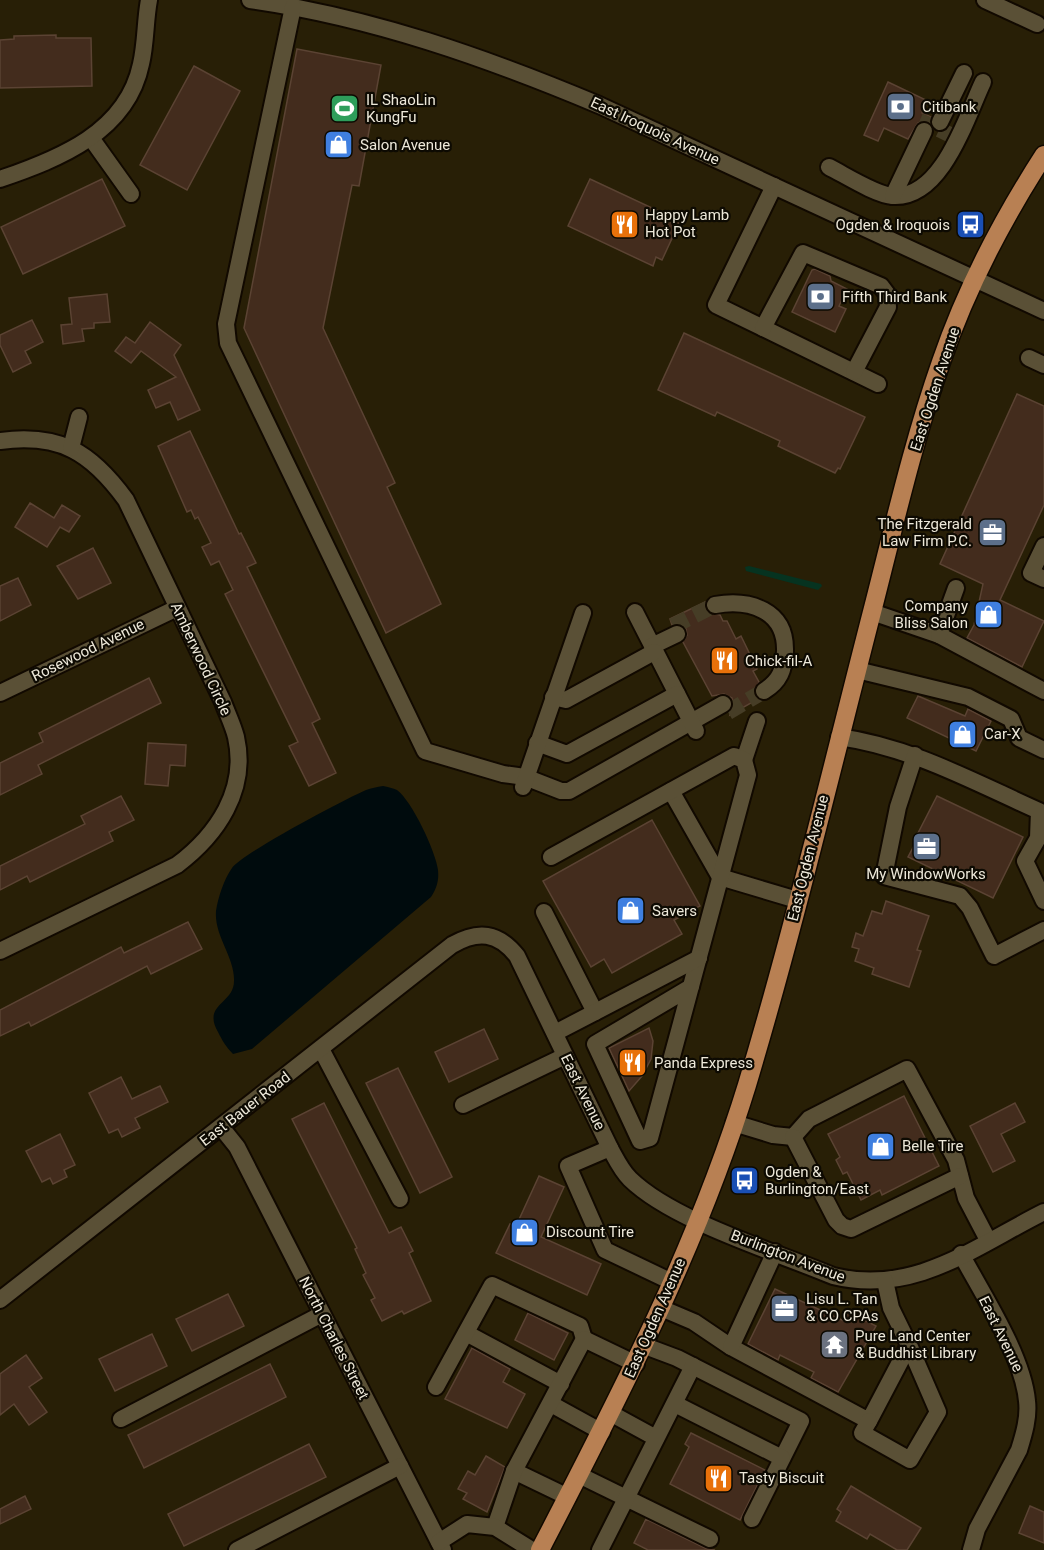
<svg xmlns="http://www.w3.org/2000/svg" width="1044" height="1550" font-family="Roboto,sans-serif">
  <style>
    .green { fill: #063320 }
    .water { fill: #000b0d }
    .building { fill: #432c1d; stroke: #5b4333; stroke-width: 1.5 }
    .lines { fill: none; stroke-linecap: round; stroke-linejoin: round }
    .minor-tunnel { stroke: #463d26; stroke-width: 16; stroke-dasharray: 16 8; stroke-linecap: butt }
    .minor-casing { stroke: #110900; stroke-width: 20 }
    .major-casing { stroke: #110900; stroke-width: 21 }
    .minor { stroke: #5a5036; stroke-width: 16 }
    .major { stroke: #b88053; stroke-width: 18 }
    .labels { text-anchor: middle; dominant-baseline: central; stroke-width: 4.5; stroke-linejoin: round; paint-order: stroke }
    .poi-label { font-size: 15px; fill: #ede8d9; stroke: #0d0a02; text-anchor: start }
    .street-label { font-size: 15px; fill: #ede8d9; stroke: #0d0a02 }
  </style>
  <rect width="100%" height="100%" fill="#281f06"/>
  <polygon class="green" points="749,566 821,584 822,586 818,590 746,571 745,567"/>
  <path class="water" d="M383 786C388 787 393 788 397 790 412 801 436 852 438 870 439 880 437 888 431 897L252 1049 233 1054C226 1047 222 1040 218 1032 202 1004 234 1004 234 981 235 957 214 936 216 911 218 898 224 879 232 868 243 853 343 800 366 790 371 788 377 787 383 786Z"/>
  <g class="building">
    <polygon points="56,35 56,38 91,38 92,86 0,88 0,40 14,39 14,36"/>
    <polygon points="297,49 381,65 359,186 352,185 323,328 395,483 387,487 441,604 386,633 244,328"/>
    <polygon points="194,66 240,91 187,190 140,165"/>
    <polygon points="888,82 928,101 922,113 931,117 930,122 918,123 908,139 884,128 878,141 864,135"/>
    <polygon points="102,179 125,226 23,274 1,227"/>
    <polygon points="590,179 680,221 662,260 656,257 653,266 568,226"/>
    <polygon points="815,269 830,276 831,281 847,289 839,306 846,309 835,332 792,312 812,270"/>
    <polygon points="107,294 110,322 94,323 94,328 82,329 84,341 63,344 61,325 72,324 69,298"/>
    <polygon points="32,320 43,342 25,351 31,363 13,372 0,345 0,335"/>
    <polygon points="150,322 181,345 174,355 200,410 178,420 170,402 156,408 148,390 176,377 141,351 131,363 115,351 126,337 135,343"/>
    <polygon points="684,333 865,417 840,469 838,468 835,473 778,446 780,441 717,412 715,416 658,390"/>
    <polygon points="1017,394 1044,406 1044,505 1000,600 1044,621 1022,667 967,638 974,625 983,584 940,564"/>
    <polygon points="190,431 239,534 241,533 256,563 247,567 320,719 312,723 336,773 309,786 289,746 298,742 225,594 233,590 219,561 211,565 202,547 211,543 198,517 195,519 191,510 187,512 158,446"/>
    <polygon points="30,503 54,518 62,505 80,516 69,532 60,527 47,547 15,527"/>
    <polygon points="93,548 111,583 78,599 57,566"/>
    <polygon points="18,578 31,605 0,621 0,586"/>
    <polygon points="705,602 707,612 720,615 723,621 727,621 736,639 741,636 757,669 753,671 759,682 754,691 758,699 730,715 733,705 732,698 724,694 712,696 683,642 687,635 686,629 678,624 672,625 670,619"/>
    <polygon points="149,678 161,703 38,765 42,774 0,795 0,763 43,742 39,733"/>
    <polygon points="918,696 965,716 968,709 991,721 976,751 907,718"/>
    <polygon points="148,743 186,745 185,766 170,765 168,786 145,784"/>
    <polygon points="121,796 134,820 109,832 113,841 30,882 27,876 0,890 0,866 85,824 81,816"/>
    <polygon points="937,796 1023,837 993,898 908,857 917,840 915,839"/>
    <polygon points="652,820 700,906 674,920 682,934 612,973 604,959 591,967 543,881"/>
    <polygon points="886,901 929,916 917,950 921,951 909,987 872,974 874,968 855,961 859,949 852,947 856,933 863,936 872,911 882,914"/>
    <polygon points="188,922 202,949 151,974 147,966 31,1026 29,1022 0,1036 0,1010 121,947 124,953"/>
    <polygon points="649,1028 653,1041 651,1059 642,1076 629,1091 609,1048"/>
    <polygon points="484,1029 498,1059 449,1082 435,1052"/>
    <polygon points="398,1068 452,1177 420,1193 366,1083"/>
    <polygon points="121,1077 132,1099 160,1086 168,1102 135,1118 140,1128 122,1137 118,1129 109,1133 89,1093"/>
    <polygon points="904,1096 939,1166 882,1195 880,1190 861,1200 847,1172 843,1174 836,1160 840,1157 828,1134"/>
    <polygon points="324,1103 389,1233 401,1227 413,1251 409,1253 431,1301 404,1314 402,1311 382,1321 371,1300 375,1298 363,1275 366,1273 355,1249 357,1248 292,1119"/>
    <polygon points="1015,1103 1025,1122 1001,1134 1015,1161 993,1172 970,1126"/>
    <polygon points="60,1134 75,1165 64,1170 67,1177 53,1184 50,1178 42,1182 26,1151"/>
    <polygon points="539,1176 564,1187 541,1237 601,1264 587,1295 496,1253 510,1224 516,1226"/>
    <polygon points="775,1289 844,1321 849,1312 876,1326 838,1392 811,1378 814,1372 780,1355 778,1360 748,1344"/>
    <polygon points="228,1294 244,1326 192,1351 176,1319"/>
    <polygon points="528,1313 568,1333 554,1360 515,1340"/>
    <polygon points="152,1334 167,1366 115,1391 99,1359"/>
    <polygon points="472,1348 510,1369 503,1382 525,1394 507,1428 445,1399"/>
    <polygon points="26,1355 42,1378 29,1387 47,1412 29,1425 14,1404 0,1415 0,1374"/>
    <polygon points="270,1364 286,1397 144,1468 128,1435"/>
    <polygon points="691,1433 765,1470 740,1520 670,1484 689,1447 685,1444"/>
    <polygon points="309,1444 326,1477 184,1546 168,1514"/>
    <polygon points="486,1456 505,1467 487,1512 463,1499 467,1493 458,1489 468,1471 475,1475"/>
    <polygon points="851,1486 921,1528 907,1550 897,1550 870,1534 867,1539 836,1521 841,1512 837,1509"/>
    <polygon points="25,1496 31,1509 0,1524 0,1509"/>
    <polygon points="1030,1506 1044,1512 1044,1543 1019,1533"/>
    <polygon points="646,1519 705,1548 715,1550 648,1550 634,1543"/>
  </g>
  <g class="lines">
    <g class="minor-tunnel">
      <polyline points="924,131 930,117"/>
      <polyline points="943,140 950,126"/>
      <polyline points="673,626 715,605"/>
      <polyline points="728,712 764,691"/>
    </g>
    <defs>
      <g id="minor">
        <path d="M250 0C371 17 487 58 599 105L1044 311"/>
        <polyline points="985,0 1037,24"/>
        <polyline points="293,7 226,324 228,343 425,751 503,774 525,777 561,791 569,791 723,704"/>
        <polyline points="940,122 964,73"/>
        <polyline points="91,138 131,194"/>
        <path d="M829 167C845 175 876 195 893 196 942 199 966 118 983 82"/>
        <path d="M0 179C59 159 127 132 141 64 146 43 145 21 149 0"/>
        <polyline points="774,186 716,305 878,384"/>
        <polyline points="893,196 924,131"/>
        <polyline points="763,328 803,253 881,286 887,294 888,307 854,372"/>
        <polyline points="1029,358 1044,365"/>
        <path d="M0 441C60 433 91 452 126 500L223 702C227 713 233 725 236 737 248 790 217 835 177 865L0 951"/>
        <polyline points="71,448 79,417"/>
        <polyline points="1044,546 1031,573 1044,579"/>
        <path d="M715 605C750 599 786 610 785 651 784 670 780 681 764 691"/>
        <polyline points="635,612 696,731"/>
        <polyline points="872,612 939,635 1044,691"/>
        <polyline points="939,635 956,588"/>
        <polyline points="652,646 677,634"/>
        <polyline points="857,670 968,697 1011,719 1019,738 1044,750"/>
        <polyline points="0,693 177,608"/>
        <polyline points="553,697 566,700 654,652"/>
        <path d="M839 737C911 747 974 782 1039 811L1038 838 1025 861 1044 901"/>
        <polyline points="537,743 567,754 677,694"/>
        <polyline points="915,755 898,807 884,876 960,896 970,908 994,956 1044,930"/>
        <polyline points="744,760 757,721"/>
        <polyline points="523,787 583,613"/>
        <polyline points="671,791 720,877 797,900"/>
        <path d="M551 857 734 756 744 760 748 775C715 895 683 1017 650 1138L640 1141 595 1044 691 987"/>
        <polyline points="544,912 595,1012"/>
        <polyline points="555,1033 699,958"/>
        <polyline points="321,1049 400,1199"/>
        <polyline points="463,1105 565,1056"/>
        <polyline points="734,1123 773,1135 793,1137 809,1119 907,1069 956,1160 966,1198 988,1240"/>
        <polyline points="221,1127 237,1147 443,1550"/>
        <polyline points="793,1137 836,1220 842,1226 851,1229 960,1176"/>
        <polyline points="610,1148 568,1166 605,1250 672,1282"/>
        <path d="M961 1254C983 1295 1023 1356 1027 1401 1029 1417 1024 1434 1019 1450L977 1529 971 1550"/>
        <path d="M0 1300 452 945C478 930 498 932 517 956L610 1148C616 1159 621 1170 630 1179 673 1221 776 1252 833 1276 914 1296 974 1247 1044 1212"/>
        <polyline points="661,1308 694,1322 731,1347 869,1421 909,1345 891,1308 885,1281"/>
        <polyline points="466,1333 561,1384"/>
        <polyline points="645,1346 677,1358 801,1421 752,1519"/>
        <polyline points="731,1347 775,1252"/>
        <polyline points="436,1387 492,1285 580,1326 584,1339"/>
        <polyline points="551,1404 602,1432"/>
        <polyline points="675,1404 782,1458"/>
        <polyline points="612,1414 656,1438"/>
        <polyline points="121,1419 322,1314"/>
        <polyline points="869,1421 862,1433 910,1460 938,1412 909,1345"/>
        <polyline points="514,1471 568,1497"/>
        <polyline points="579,1475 710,1539"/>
        <polyline points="495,1527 514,1471 584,1339 636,1364"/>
        <polyline points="439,1542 467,1524 495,1527 532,1550"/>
        <polyline points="237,1550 400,1466"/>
        <polyline points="600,1550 693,1366"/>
      </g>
      <path id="major" d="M540 1550C618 1399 697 1248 747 1085 794 928 832 767 873 608 894 526 913 442 941 362 966 289 1002 220 1044 155"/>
    </defs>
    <use href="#minor" class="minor-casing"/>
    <use href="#major" class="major-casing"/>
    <use href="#minor" class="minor"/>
    <use href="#major" class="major"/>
  </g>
  <defs>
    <symbol id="bank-square" viewBox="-11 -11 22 22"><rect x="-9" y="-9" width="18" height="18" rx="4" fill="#5c6f8a" stroke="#0d0a02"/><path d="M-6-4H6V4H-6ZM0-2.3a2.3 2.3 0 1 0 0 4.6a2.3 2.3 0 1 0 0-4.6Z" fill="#fff"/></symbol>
    <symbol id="stadium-square" viewBox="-11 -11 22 22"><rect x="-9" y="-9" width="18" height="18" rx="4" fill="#2e9e5b" stroke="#0d0a02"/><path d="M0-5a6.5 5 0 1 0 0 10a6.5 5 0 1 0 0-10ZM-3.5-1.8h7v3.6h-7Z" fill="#fff"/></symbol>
    <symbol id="shop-square" viewBox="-11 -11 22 22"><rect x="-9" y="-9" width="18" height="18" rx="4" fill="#3f7fe0" stroke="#0d0a02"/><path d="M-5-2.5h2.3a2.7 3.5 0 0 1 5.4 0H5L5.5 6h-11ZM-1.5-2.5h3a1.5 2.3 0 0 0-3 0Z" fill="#fff"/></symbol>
    <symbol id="restaurant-square" viewBox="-11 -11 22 22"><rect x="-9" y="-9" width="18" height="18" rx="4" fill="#e8710a" stroke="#0d0a02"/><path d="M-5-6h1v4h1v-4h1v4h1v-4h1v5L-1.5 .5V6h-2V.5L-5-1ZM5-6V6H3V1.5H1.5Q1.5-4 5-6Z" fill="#fff"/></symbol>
    <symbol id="bus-square" viewBox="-11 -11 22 22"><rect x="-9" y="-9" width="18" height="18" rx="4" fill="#1a4fb4" stroke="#0d0a02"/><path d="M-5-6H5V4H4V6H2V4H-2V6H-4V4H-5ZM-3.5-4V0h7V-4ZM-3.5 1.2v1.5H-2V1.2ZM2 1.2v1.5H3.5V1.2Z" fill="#fff"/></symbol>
    <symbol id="office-square" viewBox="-11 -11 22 22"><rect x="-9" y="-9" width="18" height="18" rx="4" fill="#5c6f8a" stroke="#0d0a02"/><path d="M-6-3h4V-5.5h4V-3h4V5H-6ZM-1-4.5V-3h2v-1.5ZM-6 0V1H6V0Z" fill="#fff"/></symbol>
    <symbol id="temple-square" viewBox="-11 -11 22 22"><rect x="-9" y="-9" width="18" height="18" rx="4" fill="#6b7280" stroke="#0d0a02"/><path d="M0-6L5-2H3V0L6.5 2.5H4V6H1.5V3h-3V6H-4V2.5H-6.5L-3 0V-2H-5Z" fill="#fff"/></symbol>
  </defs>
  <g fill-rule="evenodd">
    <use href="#bank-square" x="884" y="90" width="33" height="33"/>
    <use href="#stadium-square" x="328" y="92" width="33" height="33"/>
    <use href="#shop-square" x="322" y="128" width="33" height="33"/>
    <use href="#restaurant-square" x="608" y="208" width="33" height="33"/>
    <use href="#bus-square" x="954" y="208" width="33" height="33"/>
    <use href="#bank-square" x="804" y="280" width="33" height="33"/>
    <use href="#office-square" x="976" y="516" width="33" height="33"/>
    <use href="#shop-square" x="972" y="598" width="33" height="33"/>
    <use href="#restaurant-square" x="708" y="644" width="33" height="33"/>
    <use href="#shop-square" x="946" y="718" width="33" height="33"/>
    <use href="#office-square" x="910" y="830" width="33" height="33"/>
    <use href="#shop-square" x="614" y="894" width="33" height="33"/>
    <use href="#restaurant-square" x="616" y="1046" width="33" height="33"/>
    <use href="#shop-square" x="864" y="1130" width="33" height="33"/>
    <use href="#bus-square" x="728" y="1164" width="33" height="33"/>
    <use href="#shop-square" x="508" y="1216" width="33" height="33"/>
    <use href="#office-square" x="768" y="1292" width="33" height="33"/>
    <use href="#temple-square" x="818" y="1328" width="33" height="33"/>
    <use href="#restaurant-square" x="702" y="1462" width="33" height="33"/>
  </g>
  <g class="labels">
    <g class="poi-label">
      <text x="366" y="100">IL ShaoLin<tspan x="366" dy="17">KungFu</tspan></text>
      <text x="922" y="107">Citibank</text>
      <text x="360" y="145">Salon Avenue</text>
      <text x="645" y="215">Happy Lamb<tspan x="645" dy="17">Hot Pot</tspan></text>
      <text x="950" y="225" text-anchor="end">Ogden &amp; Iroquois</text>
      <text x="842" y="297">Fifth Third Bank</text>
      <text x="972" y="524" text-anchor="end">The Fitzgerald<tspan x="972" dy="17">Law Firm P.C.</tspan></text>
      <text x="968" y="606" text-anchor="end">Company<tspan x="968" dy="17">Bliss Salon</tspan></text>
      <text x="745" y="661">Chick-fil-A</text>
      <text x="984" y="734">Car-X</text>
      <text x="926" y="874" text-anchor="middle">My WindowWorks</text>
      <text x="652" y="911">Savers</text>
      <text x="654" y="1063">Panda Express</text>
      <text x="902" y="1146">Belle Tire</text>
      <text x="765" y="1172">Ogden &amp;<tspan x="765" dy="17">Burlington/East</tspan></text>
      <text x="546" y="1232">Discount Tire</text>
      <text x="806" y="1299">Lisu L. Tan<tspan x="806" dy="17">&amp; CO CPAs</tspan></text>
      <text x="855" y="1336">Pure Land Center<tspan x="855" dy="17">&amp; Buddhist Library</tspan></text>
      <text x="739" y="1478">Tasty Biscuit</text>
    </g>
    <g class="street-label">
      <text transform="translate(655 131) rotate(25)">East Iroquois Avenue</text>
      <text transform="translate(935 389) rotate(-72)">East Ogden Avenue</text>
      <text transform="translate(88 650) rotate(-26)">Rosewood Avenue</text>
      <text transform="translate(201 659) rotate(65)">Amberwood Circle</text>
      <text transform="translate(808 858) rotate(-76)">East Ogden Avenue</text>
      <text transform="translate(583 1092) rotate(64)">East Avenue</text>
      <text transform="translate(245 1109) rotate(-38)">East Bauer Road</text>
      <text transform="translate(788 1256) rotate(21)">Burlington Avenue</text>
      <text transform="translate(655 1318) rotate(-66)">East Ogden Avenue</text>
      <text transform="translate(1001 1334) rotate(64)">East Avenue</text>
      <text transform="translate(334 1338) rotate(63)">North Charles Street</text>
    </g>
  </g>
</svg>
